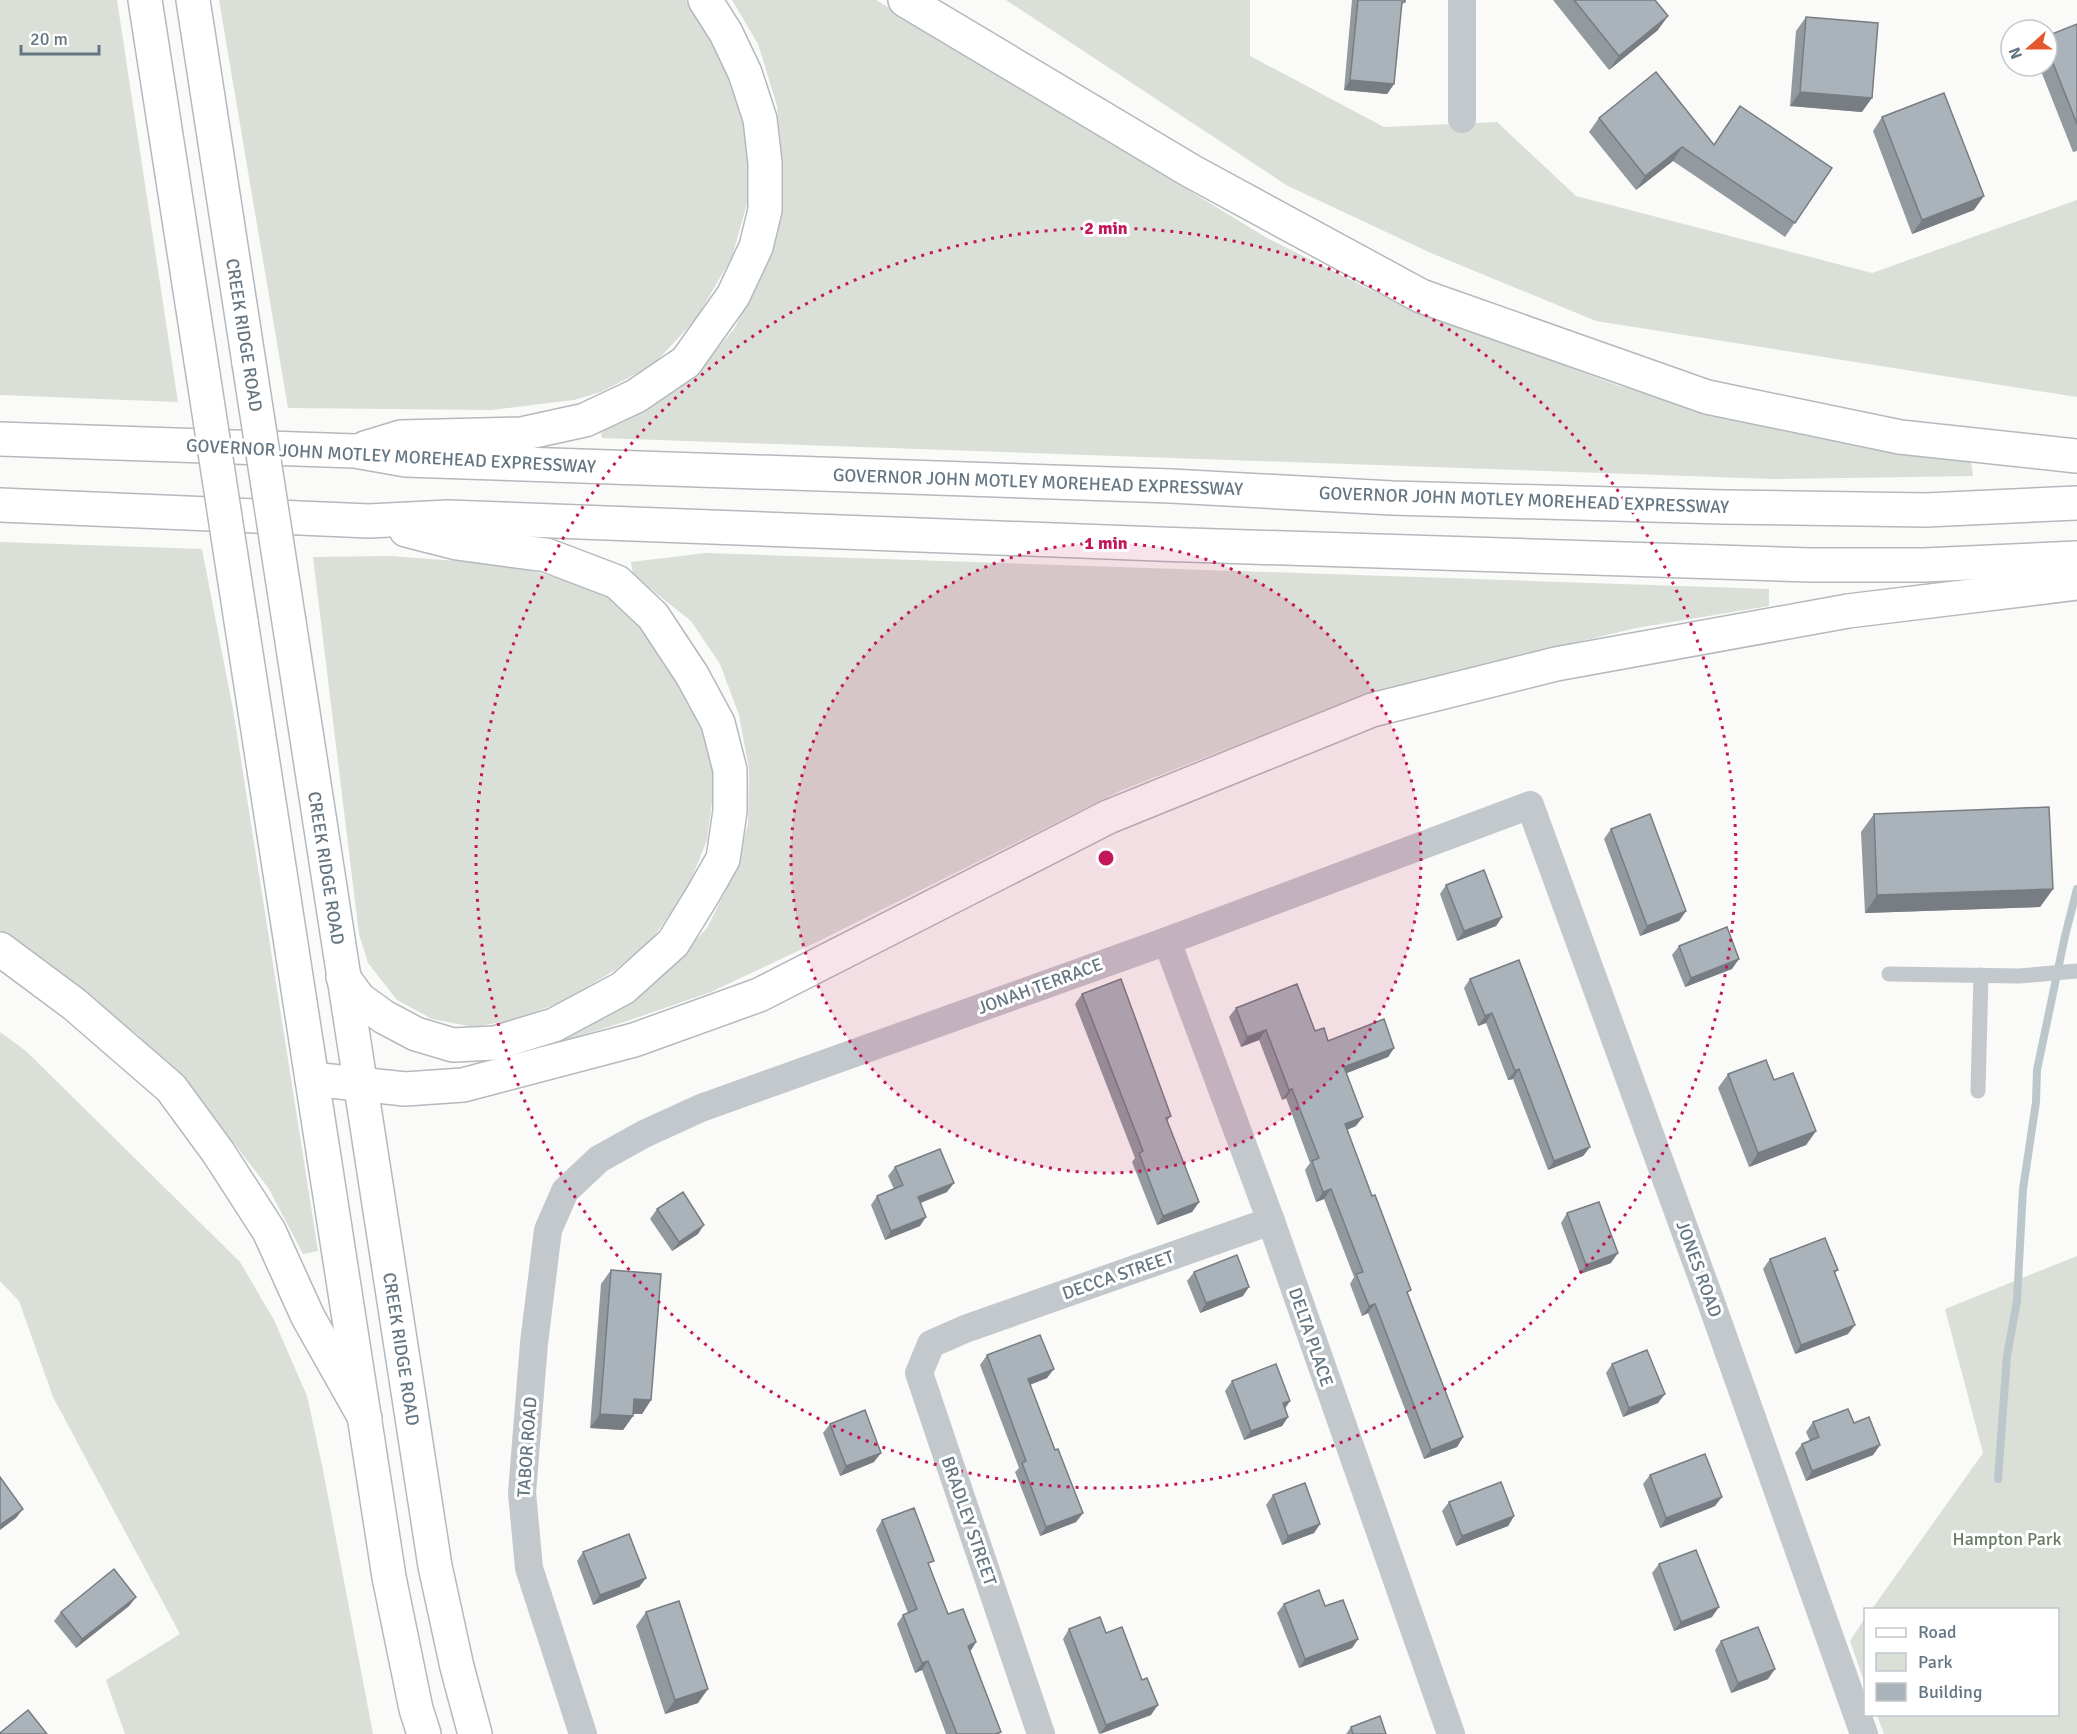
<svg xmlns="http://www.w3.org/2000/svg" width="2077" height="1734" font-family="Signika,sans-serif">
  <style>
    .green { fill: #dadfd7 }
    .lines { fill: none; stroke-linecap: round; stroke-linejoin: round }
    .stream { stroke: #bbc7cb; stroke-width: 8 }
    .secondary-casing { stroke: #b3babf; stroke-width: 36 }
    .highway-casing { stroke: #b4b9bd; stroke-width: 36 }
    .lane { stroke: #c3c8cc; stroke-width: 15 }
    .street { stroke: #c3c8cc; stroke-width: 28 }
    .secondary { stroke: #fff; stroke-width: 33 }
    .highway { stroke: #fff; stroke-width: 33 }
    .secondary-bridge-casing { stroke: #b3babf; stroke-width: 36; stroke-linecap: butt }
    .secondary-bridge { stroke: #fff; stroke-width: 33 }
    .wall { fill: #929a9f }
    .shaded-wall { fill: #777d82 }
    .building { fill: #aab3b9; stroke: #777d82; stroke-width: 1.5 }
    .ring { fill: none; stroke: #c2185b; stroke-width: 3; stroke-dasharray: 3 6 }
    .labels { text-anchor: middle; dominant-baseline: central; stroke-width: 6; stroke-linejoin: round; paint-order: stroke }
    .street-label { font-size: 18px; fill: #657683; stroke: #fff }
    .park-label { font-size: 18px; fill: #687a64; stroke: #fff }
    .centre { fill: #c2185b; stroke: #fff; stroke-width: 3 }
    .ring-label { font-size: 18px; text-anchor: middle; font-weight: bold; fill: #c2185b; stroke: #fff; stroke-width: 6; stroke-linejoin: round; paint-order: stroke }
  </style>
  <rect width="100%" height="100%" fill="#fafaf8"/>
  <g class="green">
    <polygon points="0,0 117,0 178,402 0,395"/>
    <polygon points="219,0 686,0 730,75 748,140 748,200 732,257 696,319 653,365 601,392 574,400 491,410 288,408"/>
    <polygon points="732,0 876,0 1267,238 1399,304 1619,386 1774,426 1971,461 1973,476 1774,479 602,438 600,427 696,374 734,329 762,276 781,220 783,168 777,106 758,44"/>
    <polygon points="1006,0 1250,0 1250,56 1384,127 1497,122 1576,196 1872,273 2077,200 2077,397 1596,321 1431,253 1288,186"/>
    <polygon points="0,542 202,549 234,715 318,1251 303,1254 269,1189 211,1113 138,1035 0,933"/>
    <polygon points="706,553 1769,589 1769,606 1636,628 1479,666 1310,716 1120,791 817,942 711,992 627,1021 525,1053 522,1047 668,969 707,928 731,880 748,824 749,769 739,715 720,664 691,621 633,575 631,562"/>
    <polygon points="391,556 510,565 576,583 610,598 643,626 672,658 709,743 714,787 707,840 687,890 653,938 615,970 564,1001 513,1020 473,1027 432,1019 397,1000 368,963 359,934 313,557"/>
    <polygon points="0,1032 26,1051 240,1262 274,1320 307,1396 322,1465 373,1734 125,1734 106,1680 180,1634 53,1397 19,1301 0,1281"/>
    <polygon points="2077,1256 2077,1734 1884,1734 1877,1715 2058,1714 2058,1610 1872,1609 1983,1453 1945,1309"/>
    <polygon points="1865,1618 1866,1618 1865,1684 1850,1641"/>
  </g>
  <g class="lines">
    <polyline class="stream" points="1998,1479 2007,1356 2017,1301 2023,1189 2036,1102 2037,1070 2065,936 2077,889"/>
    <defs>
      <g id="secondary">
        <polyline points="145,0 201,361"/>
        <polyline points="193,0 249,363"/>
        <polyline points="241,621 389,1577 416,1709 424,1734"/>
        <polyline points="289,622 435,1566 457,1667 475,1734"/>
      </g>
      <g id="highway">
        <polyline points="905,0 1191,171 1421,296 1707,397 1900,437 2077,456"/>
        <polyline points="0,439 355,451 406,460 1171,486 1392,498 1724,507 1926,510 2077,503"/>
        <polyline points="365,448 401,437 521,434 585,420 636,396 686,362 733,296 756,247 765,210 765,163 760,119 745,73 726,33 705,0"/>
        <polyline points="0,505 369,521 448,517 1158,544 1811,565 1924,565 2077,558"/>
        <polyline points="0,949 74,1004 171,1088 218,1152 269,1231 308,1317 365,1418"/>
        <polyline points="343,977 359,999 384,1017 416,1034 453,1045 495,1043 554,1025 623,988 673,943 702,896 723,859 730,811 730,770 718,723 692,675 653,616 617,582 546,555 457,543 406,530"/>
        <polyline points="312,1079 405,1089 463,1085 634,1040 759,995 1108,817 1372,710 1556,664 1848,611 2077,583"/>
      </g>
    </defs>
    <use href="#secondary" class="secondary-casing"/>
    <use href="#highway" class="highway-casing"/>
    <g class="lane">
      <polyline points="1889,974 2019,976 2077,971"/>
      <polyline points="1978,1091 1981,975"/>
    </g>
    <g class="street">
      <polyline points="1462,0 1462,119"/>
      <polyline points="1167,941 1271,1221 1451,1734"/>
      <polyline points="583,1734 529,1568 522,1493 534,1343 548,1230 565,1191 599,1159 644,1134 701,1108 1167,941 1530,805 1712,1305 1864,1734"/>
      <polyline points="1041,1734 919,1373 931,1344 965,1329 1271,1221"/>
    </g>
    <use href="#secondary" class="secondary"/>
    <use href="#highway" class="highway"/>
    <defs>
      <g id="secondary-bridge">
        <polyline points="201,361 241,621"/>
        <polyline points="249,363 289,622"/>
      </g>
    </defs>
    <use href="#secondary-bridge" class="secondary-bridge-casing"/>
    <use href="#secondary-bridge" class="secondary-bridge"/>
  </g>
  <g class="wall">
    <polygon points="1352,0 1405,0 1401,7 1394,84 1387,94 1344,90"/>
    <polygon points="1553,0 1655,0 1658,30 1609,70"/>
    <polygon points="1806,17 1862,112 1790,106 1796,31"/>
    <polygon points="2077,24 2077,151 2073,152 2039,66 2047,66 2047,36"/>
    <polygon points="1882,117 1974,210 1912,234 1873,131"/>
    <polygon points="1599,118 1714,144 1832,168 1785,237 1673,161 1636,190 1589,132"/>
    <polygon points="1874,814 2053,889 2040,907 1865,913 1861,832"/>
    <polygon points="1611,829 1686,911 1679,921 1640,936 1604,839"/>
    <polygon points="1446,885 1502,917 1496,926 1457,941 1440,894"/>
    <polygon points="1679,946 1732,969 1685,987 1672,955"/>
    <polygon points="1470,979 1590,1147 1583,1156 1548,1170 1513,1079 1508,1080 1486,1023 1478,1026 1464,988"/>
    <polygon points="1082,994 1171,1116 1167,1121 1199,1202 1192,1212 1157,1225 1132,1162 1135,1158 1075,1004"/>
    <polygon points="1236,1008 1315,1031 1328,1041 1394,1048 1388,1057 1346,1073 1356,1126 1347,1130 1408,1295 1463,1437 1457,1447 1424,1459 1368,1313 1362,1316 1350,1284 1354,1277 1324,1199 1316,1202 1305,1170 1310,1163 1286,1098 1282,1100 1259,1040 1241,1047 1229,1017"/>
    <polygon points="1728,1074 1774,1080 1816,1131 1806,1145 1749,1167 1718,1088"/>
    <polygon points="895,1167 947,1192 921,1203 920,1226 885,1240 871,1205 877,1196 894,1189 888,1176"/>
    <polygon points="657,1209 698,1234 672,1251 650,1219"/>
    <polygon points="1567,1213 1611,1263 1580,1274 1561,1223"/>
    <polygon points="1770,1259 1838,1270 1835,1273 1848,1334 1795,1354 1763,1269"/>
    <polygon points="611,1270 651,1400 642,1414 633,1414 633,1416 623,1430 590,1428 601,1284"/>
    <polygon points="1194,1272 1243,1296 1200,1313 1187,1281"/>
    <polygon points="987,1355 1047,1378 1030,1385 1055,1450 1083,1513 1076,1522 1040,1536 1015,1472 1019,1468 980,1365"/>
    <polygon points="1612,1364 1658,1403 1623,1417 1606,1373"/>
    <polygon points="1232,1381 1285,1408 1288,1417 1282,1426 1244,1440 1225,1391"/>
    <polygon points="1813,1422 1854,1423 1880,1445 1873,1455 1806,1481 1795,1453 1802,1444 1810,1441 1806,1432"/>
    <polygon points="830,1424 874,1462 840,1476 823,1433"/>
    <polygon points="1650,1475 1715,1506 1660,1528 1643,1484"/>
    <polygon points="1273,1495 1320,1524 1314,1533 1282,1545 1266,1505"/>
    <polygon points="1449,1502 1514,1516 1508,1526 1456,1546 1442,1511"/>
    <polygon points="882,1520 930,1567 948,1614 976,1642 970,1651 1001,1732 999,1734 946,1734 922,1670 915,1673 897,1624 903,1615 908,1613 876,1530"/>
    <polygon points="583,1552 646,1578 639,1587 593,1605 577,1561"/>
    <polygon points="1659,1564 1712,1617 1674,1631 1652,1573"/>
    <polygon points="136,1597 129,1606 76,1648 54,1621 61,1612"/>
    <polygon points="1284,1604 1358,1639 1352,1648 1299,1668 1277,1613"/>
    <polygon points="646,1612 698,1703 665,1714 636,1626"/>
    <polygon points="1069,1629 1106,1633 1142,1680 1151,1715 1099,1734 1063,1639"/>
    <polygon points="1721,1641 1768,1679 1731,1693 1715,1650"/>
    <polygon points="1351,1727 1386,1734 1346,1734"/>
  </g>
  <g class="shaded-wall">
    <polygon points="1668,16 1658,30 1609,70 1619,56"/>
    <polygon points="1350,80 1394,84 1387,94 1344,90"/>
    <polygon points="1800,92 1872,98 1862,112 1790,106"/>
    <polygon points="1682,147 1673,161 1636,190 1645,176"/>
    <polygon points="1984,196 1974,210 1912,234 1922,220"/>
    <polygon points="2053,889 2040,907 1865,913 1877,895"/>
    <polygon points="1686,911 1679,921 1640,936 1647,926"/>
    <polygon points="1502,917 1496,926 1457,941 1464,931"/>
    <polygon points="1739,959 1732,969 1685,987 1691,978"/>
    <polygon points="1492,1013 1486,1023 1478,1026 1485,1016"/>
    <polygon points="1266,1030 1259,1040 1241,1047 1247,1037"/>
    <polygon points="1394,1048 1388,1057 1337,1077 1344,1067"/>
    <polygon points="1519,1069 1513,1079 1508,1080 1515,1071"/>
    <polygon points="1292,1089 1286,1098 1282,1100 1289,1090"/>
    <polygon points="1363,1117 1356,1126 1338,1133 1345,1124"/>
    <polygon points="1816,1131 1806,1145 1749,1167 1758,1153"/>
    <polygon points="1590,1147 1583,1156 1548,1170 1554,1161"/>
    <polygon points="954,1183 947,1192 912,1206 918,1197"/>
    <polygon points="1331,1189 1324,1199 1316,1202 1323,1192"/>
    <polygon points="1199,1202 1192,1212 1157,1225 1163,1216"/>
    <polygon points="926,1217 920,1226 885,1240 891,1231"/>
    <polygon points="704,1225 698,1234 672,1251 679,1242"/>
    <polygon points="1618,1253 1611,1263 1580,1274 1586,1265"/>
    <polygon points="1249,1287 1243,1296 1200,1313 1206,1303"/>
    <polygon points="1375,1304 1368,1313 1362,1316 1369,1306"/>
    <polygon points="1855,1325 1848,1334 1795,1354 1801,1345"/>
    <polygon points="1054,1369 1047,1378 1021,1388 1028,1379"/>
    <polygon points="1665,1394 1658,1403 1623,1417 1629,1408"/>
    <polygon points="634,1399 651,1400 642,1414 624,1413"/>
    <polygon points="1290,1401 1284,1410 1283,1403"/>
    <polygon points="600,1414 633,1416 623,1430 590,1428"/>
    <polygon points="1288,1417 1282,1426 1244,1440 1251,1431"/>
    <polygon points="1463,1437 1457,1447 1424,1459 1431,1450"/>
    <polygon points="1880,1445 1873,1455 1806,1481 1812,1471"/>
    <polygon points="881,1453 874,1462 840,1476 846,1466"/>
    <polygon points="1722,1497 1715,1506 1660,1528 1666,1518"/>
    <polygon points="23,1509 16,1518 0,1530 0,1525"/>
    <polygon points="1083,1513 1076,1522 1040,1536 1046,1527"/>
    <polygon points="1514,1516 1508,1526 1456,1546 1462,1536"/>
    <polygon points="1320,1524 1314,1533 1282,1545 1288,1536"/>
    <polygon points="646,1578 639,1587 593,1605 600,1595"/>
    <polygon points="136,1597 129,1606 76,1648 82,1639"/>
    <polygon points="1719,1607 1712,1617 1674,1631 1681,1622"/>
    <polygon points="1358,1639 1352,1648 1299,1668 1305,1659"/>
    <polygon points="976,1642 970,1652 968,1646"/>
    <polygon points="928,1661 922,1670 915,1673 922,1663"/>
    <polygon points="1775,1669 1768,1679 1731,1693 1738,1683"/>
    <polygon points="708,1689 698,1703 665,1714 675,1700"/>
    <polygon points="1158,1705 1151,1715 1100,1734 1106,1725"/>
  </g>
  <g class="building">
    <polygon points="1358,0 1405,0 1405,2 1402,2 1394,84 1350,80"/>
    <polygon points="1574,0 1655,0 1668,16 1619,56"/>
    <polygon points="1806,17 1878,23 1872,98 1800,92"/>
    <polygon points="2077,24 2077,124 2047,48 2047,36"/>
    <polygon points="1656,72 1714,145 1740,106 1832,168 1795,223 1682,147 1645,176 1599,118"/>
    <polygon points="1944,93 1984,196 1922,220 1882,117"/>
    <polygon points="2049,807 2053,889 1877,895 1874,814"/>
    <polygon points="1650,814 1686,911 1647,926 1611,829"/>
    <polygon points="1484,870 1502,917 1464,931 1446,885"/>
    <polygon points="1727,927 1739,959 1691,978 1679,946"/>
    <polygon points="1519,960 1590,1147 1554,1161 1519,1069 1515,1071 1492,1013 1485,1016 1470,979"/>
    <polygon points="1121,979 1171,1116 1166,1118 1199,1202 1163,1216 1139,1153 1143,1151 1082,994"/>
    <polygon points="1297,984 1315,1031 1324,1028 1328,1041 1384,1019 1394,1048 1344,1067 1363,1117 1345,1124 1372,1196 1375,1195 1411,1290 1407,1292 1463,1437 1431,1450 1375,1304 1369,1306 1356,1274 1363,1272 1331,1189 1323,1192 1312,1161 1319,1158 1292,1089 1289,1090 1266,1030 1247,1037 1236,1008"/>
    <polygon points="1766,1060 1774,1080 1793,1073 1816,1131 1758,1153 1728,1074"/>
    <polygon points="940,1149 954,1183 918,1197 926,1217 891,1231 877,1196 903,1185 895,1167"/>
    <polygon points="683,1192 704,1225 679,1242 657,1209"/>
    <polygon points="1599,1202 1618,1253 1586,1265 1567,1213"/>
    <polygon points="1825,1238 1838,1270 1834,1271 1855,1325 1801,1345 1770,1259"/>
    <polygon points="1237,1255 1249,1287 1206,1303 1194,1272"/>
    <polygon points="611,1270 661,1274 651,1400 634,1399 633,1416 600,1414"/>
    <polygon points="1040,1335 1054,1369 1028,1379 1055,1450 1058,1449 1083,1513 1046,1527 1022,1463 1026,1461 987,1355"/>
    <polygon points="1647,1350 1665,1394 1629,1408 1612,1364"/>
    <polygon points="1276,1364 1290,1401 1283,1403 1288,1417 1251,1431 1232,1381"/>
    <polygon points="1848,1409 1854,1423 1869,1417 1880,1445 1812,1471 1802,1444 1819,1437 1813,1422"/>
    <polygon points="865,1410 881,1453 846,1466 830,1424"/>
    <polygon points="1705,1454 1722,1497 1666,1518 1650,1475"/>
    <polygon points="0,1477 23,1509 0,1525"/>
    <polygon points="1501,1482 1514,1516 1462,1536 1449,1502"/>
    <polygon points="1305,1483 1320,1524 1288,1536 1273,1495"/>
    <polygon points="914,1508 934,1561 928,1563 948,1614 963,1609 976,1642 968,1646 1001,1732 995,1734 957,1734 928,1661 922,1663 903,1615 917,1609 882,1520"/>
    <polygon points="629,1534 646,1578 600,1595 583,1552"/>
    <polygon points="1696,1550 1719,1607 1681,1622 1659,1564"/>
    <polygon points="114,1569 136,1597 82,1639 61,1612"/>
    <polygon points="1319,1590 1325,1606 1343,1600 1358,1639 1305,1659 1284,1604"/>
    <polygon points="679,1601 708,1689 675,1700 646,1612"/>
    <polygon points="1100,1617 1106,1633 1122,1627 1142,1680 1147,1678 1158,1705 1106,1725 1069,1629"/>
    <polygon points="1758,1627 1775,1669 1738,1683 1721,1641"/>
    <polygon points="28,1710 47,1734 0,1734 0,1733"/>
    <polygon points="1380,1716 1386,1734 1353,1734 1351,1727"/>
  </g>
  <circle cx="1106" cy="858" r="315" fill="#c2185b" fill-opacity=".12"/>
  <g class="ring">
    <circle cx="1106" cy="858" r="315"/>
    <circle cx="1106" cy="858" r="630"/>
  </g>
  <g class="labels">
    <g class="street-label">
      <text transform="translate(244 335) rotate(81)">CREEK RIDGE ROAD</text>
      <text transform="translate(391 456) rotate(3)">GOVERNOR JOHN MOTLEY MOREHEAD EXPRESSWAY</text>
      <text transform="translate(1038 482) rotate(2)">GOVERNOR JOHN MOTLEY MOREHEAD EXPRESSWAY</text>
      <text transform="translate(1524 500) rotate(2)">GOVERNOR JOHN MOTLEY MOREHEAD EXPRESSWAY</text>
      <text transform="translate(326 868) rotate(81)">CREEK RIDGE ROAD</text>
      <text transform="translate(1040 986) rotate(-20)">JONAH TERRACE</text>
      <text transform="translate(1699 1269) rotate(70)">JONES ROAD</text>
      <text transform="translate(1118 1275) rotate(-19)">DECCA STREET</text>
      <text transform="translate(1311 1337) rotate(71)">DELTA PLACE</text>
      <text transform="translate(401 1349) rotate(81)">CREEK RIDGE ROAD</text>
      <text transform="translate(527 1447) rotate(-86)">TABOR ROAD</text>
      <text transform="translate(969 1521) rotate(71)">BRADLEY STREET</text>
    </g>
    <g class="park-label">
      <text x="2007" y="1539">Hampton Park</text>
    </g>
  </g>
  <circle cx="1106" cy="858" r="9" class="centre"/>
  <g class="ring-label">
    <text x="1106" y="234">2 min</text>
    <text x="1106" y="549">1 min</text>
  </g>
  <rect x="1864" y="1608" width="195" height="108" fill="#ffffff" stroke="#c1c8cd" stroke-width="1.5"/>
  <rect x="1876" y="1628" width="30" height="9" fill="#ffffff" stroke="#c1c8cd" stroke-width="1.5"/>
  <text x="1918" y="1638" font-size="18" fill="#657683">Road</text>
  <rect x="1876" y="1653" width="30" height="18" fill="#dadfd7" stroke="#c1c8cd" stroke-width="1.5"/>
  <text x="1918" y="1668" font-size="18" fill="#657683">Park</text>
  <rect x="1876" y="1683" width="30" height="18" fill="#aab3b9" stroke="#c1c8cd" stroke-width="1.5"/>
  <text x="1918" y="1698" font-size="18" fill="#657683">Building</text>
  <g transform="translate(2029 48) rotate(249)"><circle r="28" fill="#ffffff" stroke="#c1c8cd" stroke-width="1.5"/>
  <path d="M0-4.5L10 22L0 15L-10 22Z" fill="#e4572e"/>
  <text y="-9" font-size="16" font-weight="bold" text-anchor="middle" fill="#657683">N</text>
  </g>
  <path d="M21 45v9h78v-9" fill="none" stroke="#657683" stroke-width="3"/>
  <text x="30" y="45" font-size="18" fill="#657683" stroke="#ffffff" stroke-width="4.5" paint-order="stroke">20 m</text>
</svg>
